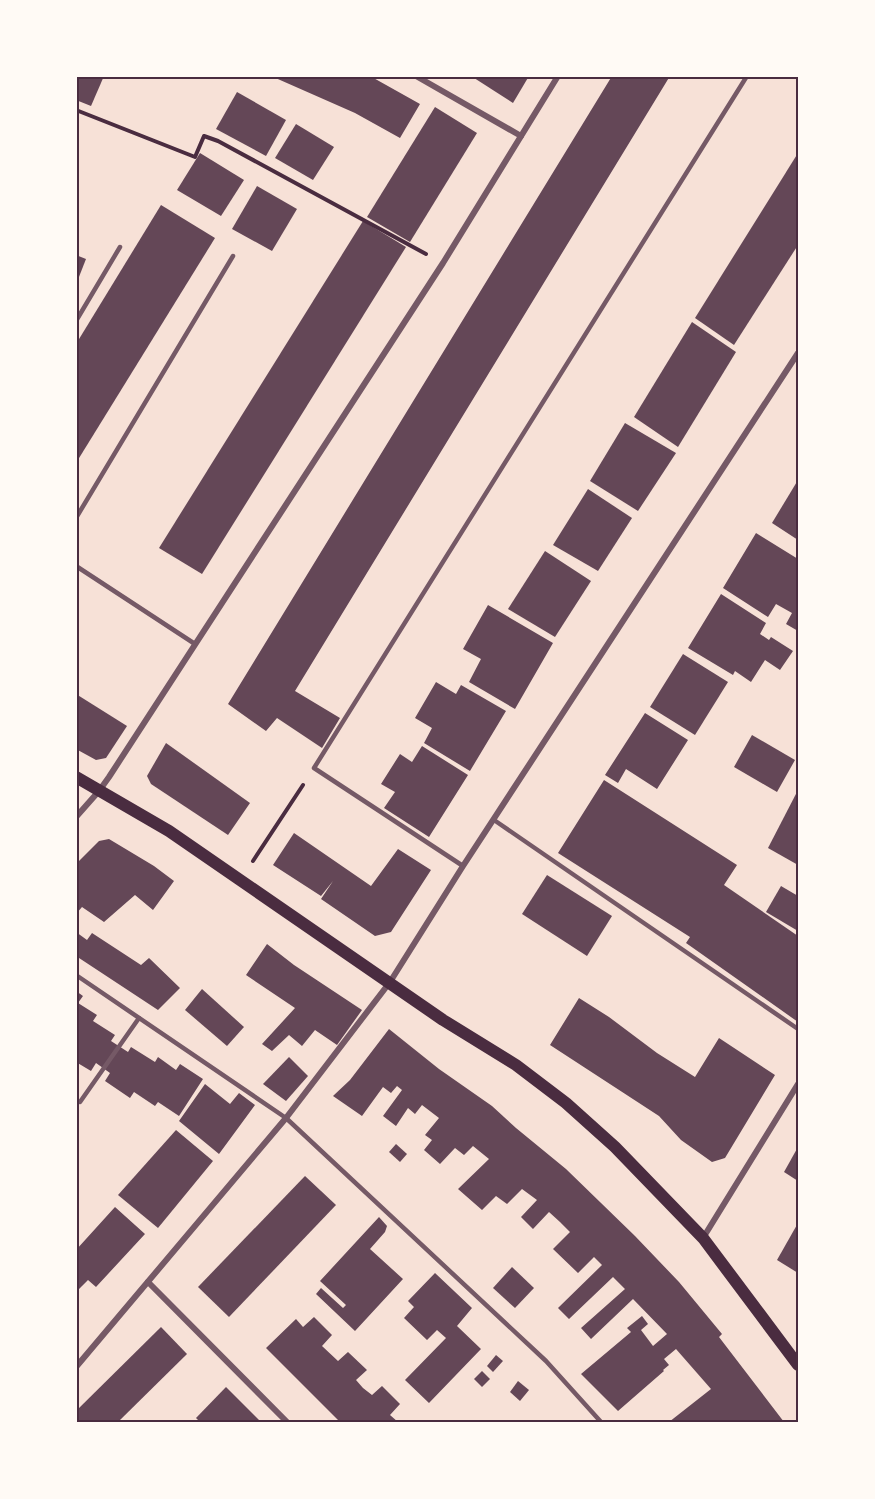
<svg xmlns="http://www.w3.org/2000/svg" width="875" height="1499" font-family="'IBM Plex Sans',sans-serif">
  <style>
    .building { fill: #644757 }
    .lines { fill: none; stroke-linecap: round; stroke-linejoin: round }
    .path { stroke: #4a2c40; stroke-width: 4 }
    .service { stroke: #755966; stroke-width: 4.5 }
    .minor { stroke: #755966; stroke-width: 6 }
    .secondary { stroke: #4a2c40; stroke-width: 12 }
    .neatline { fill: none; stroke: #4a2c40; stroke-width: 2 }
  </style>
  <rect width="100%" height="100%" fill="#f7e1d7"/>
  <g class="building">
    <polygon points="76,76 104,76 91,106 76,100"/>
    <polygon points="271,76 370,76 420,104 400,138 355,113"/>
    <polygon points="471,76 529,76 513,103"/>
    <polygon points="612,76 670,76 295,691 340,718 322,748 277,718 266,731 228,704"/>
    <polygon points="237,92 286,120 266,156 216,129"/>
    <polygon points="435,107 477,133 410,242 367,217"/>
    <polygon points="296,124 334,147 313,180 275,158"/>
    <polygon points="200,153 244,180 221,216 177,190"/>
    <polygon points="798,153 798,245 734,345 695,318"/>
    <polygon points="257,186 297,209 272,251 232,229"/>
    <polygon points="161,205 215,238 76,463 76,344"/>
    <polygon points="363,221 406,247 202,574 159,548"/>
    <polygon points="76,255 86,259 77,282 76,282"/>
    <polygon points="692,322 736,352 678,447 634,417"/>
    <polygon points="625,423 676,453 638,511 590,481"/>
    <polygon points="798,480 798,540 772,523"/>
    <polygon points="588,489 632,518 598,571 553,545"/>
    <polygon points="756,533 798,559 798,631 786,624 792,613 776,604 768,617 723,588"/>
    <polygon points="545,551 591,581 555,637 508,609"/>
    <polygon points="721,594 766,623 760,634 769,640 771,637 793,651 780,670 765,660 751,682 735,671 733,675 688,648"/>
    <polygon points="488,605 553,643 515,709 469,682 481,659 463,649"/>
    <polygon points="683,654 728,682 695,735 650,707"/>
    <polygon points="436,682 456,694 461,685 506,711 470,771 424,743 432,728 415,718"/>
    <polygon points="76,694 127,726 106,758 96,760 76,749"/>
    <polygon points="645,713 688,740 657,789 626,769 618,783 605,775"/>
    <polygon points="752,735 795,760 777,792 734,767"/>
    <polygon points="166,743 250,803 228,835 151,784 147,776"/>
    <polygon points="422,746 468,775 429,837 384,808 395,792 381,784 400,754 412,762"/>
    <polygon points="604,780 737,865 724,885 798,936 798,1022 686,943 690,937 558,853"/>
    <polygon points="798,790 798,865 768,848"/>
    <polygon points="294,833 371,886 398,849 431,870 391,932 375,936 321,899 333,881 321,896 273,865"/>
    <polygon points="109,839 154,866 174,881 153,910 135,895 104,922 82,907 76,914 76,864 99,841"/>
    <polygon points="547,875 612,916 587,956 522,914"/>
    <polygon points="781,886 798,896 798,931 766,912"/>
    <polygon points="76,932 87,940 92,933 141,965 149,958 180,988 158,1010 76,956"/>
    <polygon points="267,944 294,965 362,1010 337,1045 315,1030 302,1046 289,1035 272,1051 262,1044 295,1008 246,975"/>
    <polygon points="202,989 244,1027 227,1046 185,1010"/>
    <polygon points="76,991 83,996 78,1003 97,1015 93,1021 115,1035 111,1041 128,1052 131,1047 155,1062 158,1057 176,1070 180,1064 203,1079 179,1116 158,1102 155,1106 134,1092 130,1098 105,1081 110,1073 96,1063 91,1071 76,1062"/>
    <polygon points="579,998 609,1017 657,1053 695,1077 719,1038 775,1075 725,1158 712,1162 681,1140 659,1116 550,1045"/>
    <polygon points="389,1029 439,1069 492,1106 516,1128 566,1169 635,1236 679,1282 722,1334 719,1337 784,1422 669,1422 711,1389 676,1349 664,1359 669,1365 663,1370 664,1371 618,1411 581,1374 631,1332 627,1328 642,1316 648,1324 641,1330 653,1346 667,1334 633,1299 591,1339 581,1328 625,1289 613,1277 569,1319 558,1308 602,1265 594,1257 578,1273 553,1249 570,1232 560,1222 549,1212 533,1229 521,1217 537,1200 522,1189 507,1204 496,1196 482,1210 458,1189 489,1159 473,1146 464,1155 455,1148 440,1164 424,1150 432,1140 425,1135 439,1118 422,1105 415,1114 408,1108 396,1126 383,1116 402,1090 397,1086 391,1093 383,1087 362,1116 333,1096 350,1080"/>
    <polygon points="289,1057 308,1076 286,1101 263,1084"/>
    <polygon points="205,1084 230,1104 239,1093 255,1105 219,1154 179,1121"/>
    <polygon points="176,1130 213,1161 158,1228 118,1195"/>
    <polygon points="396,1144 407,1154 400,1162 389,1152"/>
    <polygon points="798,1147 798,1181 784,1172"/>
    <polygon points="305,1176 336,1205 229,1317 198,1287"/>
    <polygon points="115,1207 145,1234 96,1287 88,1280 76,1292 76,1250"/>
    <polygon points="379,1217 387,1226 385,1232 370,1249 403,1279 355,1331 316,1294 321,1288 343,1308 346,1305 320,1281"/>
    <polygon points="798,1223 798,1273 777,1260"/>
    <polygon points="512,1267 534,1288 515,1308 493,1288"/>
    <polygon points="435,1273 472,1308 457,1326 481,1349 429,1403 405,1380 446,1338 437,1330 427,1340 404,1318 414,1307 408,1301"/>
    <polygon points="314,1317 332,1335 322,1346 338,1361 348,1352 367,1370 356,1380 363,1388 372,1395 382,1386 400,1404 390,1415 398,1422 340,1422 266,1348 296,1319 303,1327"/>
    <polygon points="161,1327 187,1354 118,1422 76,1422 76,1411"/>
    <polygon points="496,1355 503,1361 493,1372 487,1366"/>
    <polygon points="482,1371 490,1379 482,1387 474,1379"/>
    <polygon points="518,1381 529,1390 520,1401 510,1392"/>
    <polygon points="226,1387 261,1422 200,1422 196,1418"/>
  </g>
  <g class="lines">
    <g class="path">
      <polyline points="76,110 195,157 204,136 218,141 426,254"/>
      <polyline points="253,861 303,785"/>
    </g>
    <g class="service">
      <polyline points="76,321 120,247"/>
      <polyline points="76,518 233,256"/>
      <polyline points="76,566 195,644"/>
      <polyline points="494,820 798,1029"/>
      <polyline points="463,866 314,768 747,76"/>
      <polyline points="76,975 286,1118 546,1361 601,1422"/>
      <polyline points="80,1102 139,1018"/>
    </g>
    <g class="minor">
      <polyline points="416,76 521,136"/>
      <polyline points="76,817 99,791 109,777 443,263 558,76"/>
      <polyline points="703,1238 798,1084"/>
      <polyline points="148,1282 287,1422"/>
      <polyline points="76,1367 286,1118 390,982 463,866 798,353"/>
    </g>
    <polyline class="secondary" points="76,777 169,831 443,1020 516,1065 566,1103 615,1147 703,1238 798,1365"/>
  </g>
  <rect width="875" height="1499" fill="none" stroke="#fffaf5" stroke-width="156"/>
  <rect x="78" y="78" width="719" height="1343" class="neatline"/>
</svg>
